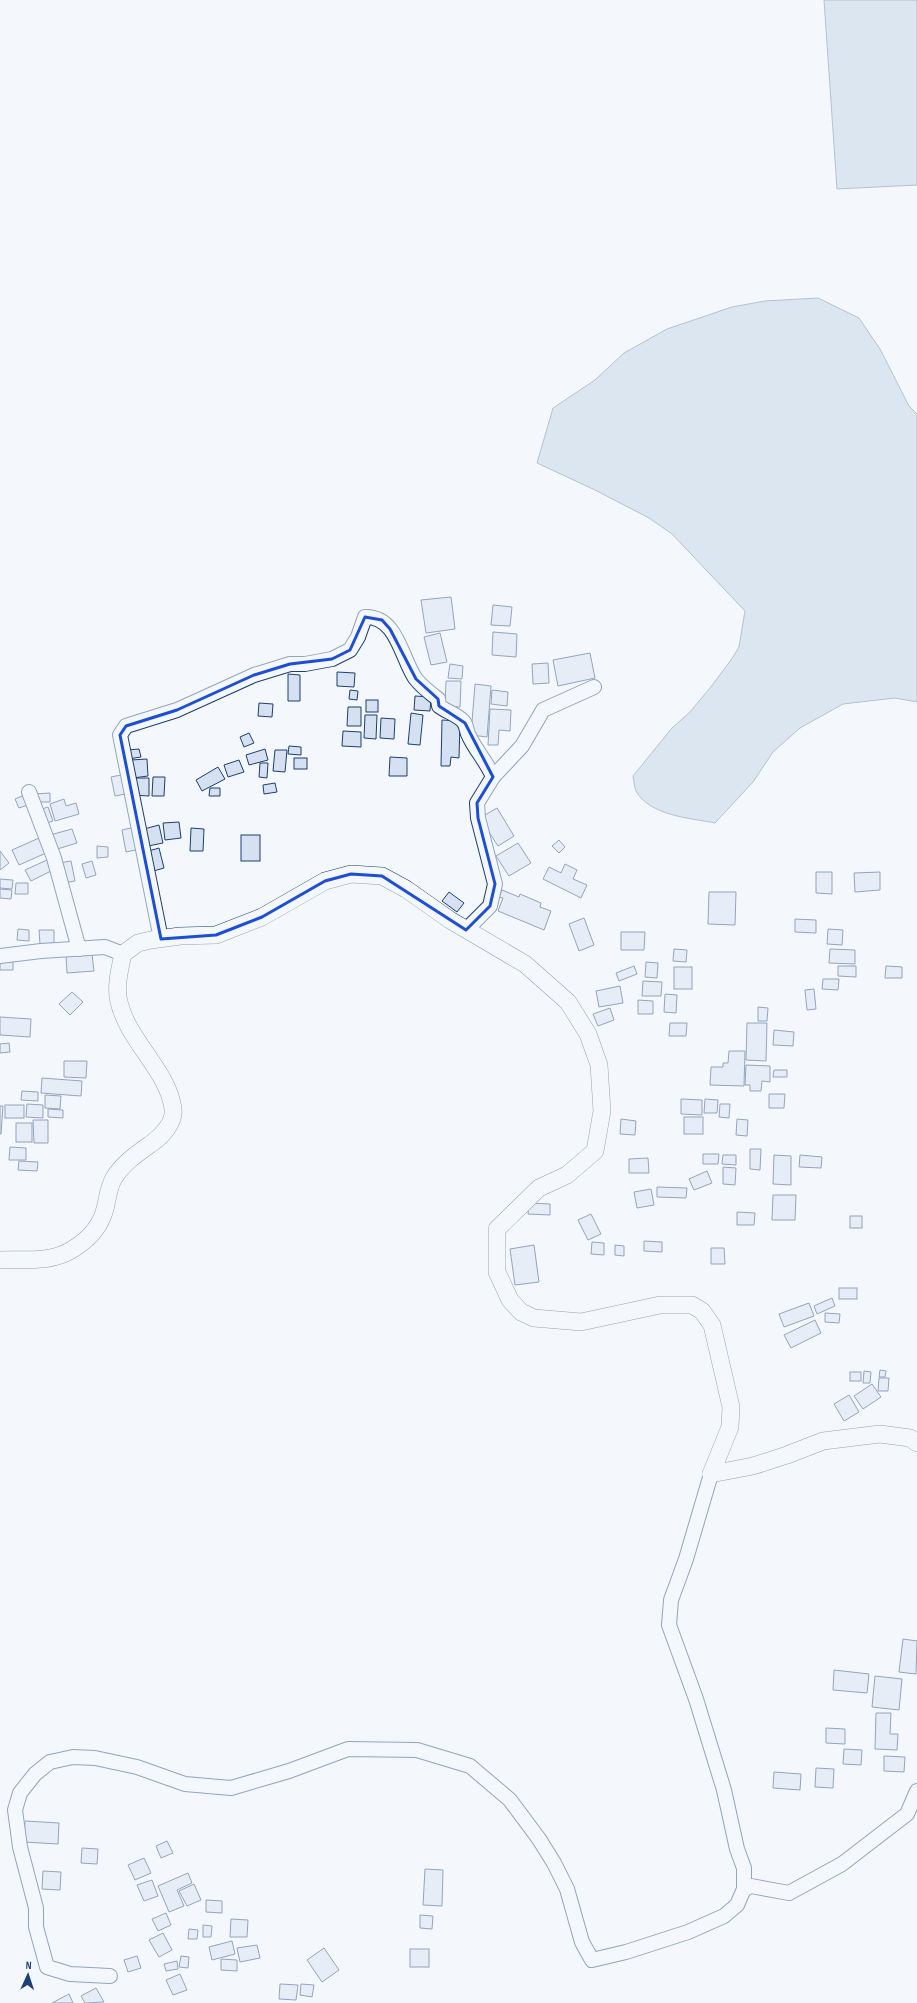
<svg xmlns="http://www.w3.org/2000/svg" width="917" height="2003" font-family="'Sofia Sans Condensed',sans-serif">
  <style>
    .water { fill: #bed0e5; stroke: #687fa3 }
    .building { fill: #d5e0f0; stroke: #1d3f73 }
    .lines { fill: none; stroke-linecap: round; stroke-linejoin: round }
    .minor-casing { stroke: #1d3f73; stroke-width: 16 }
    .tertiary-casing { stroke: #1d3f73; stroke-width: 18 }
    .minor { stroke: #f4f7fb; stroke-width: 14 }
    .tertiary { stroke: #f4f7fb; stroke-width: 17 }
    .marked { fill: none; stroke: #1d4ed8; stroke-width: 3; stroke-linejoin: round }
  </style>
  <rect width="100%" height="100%" fill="#f4f7fb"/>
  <g class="water">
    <polygon points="824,0 917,0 917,185 837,189"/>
    <path d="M818 298 859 318 880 349 909 406 917 414V702L895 698 843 704 800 728 773 752 753 782 715 823C690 818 650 816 636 791 634 787 634 780 633 776L672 728 690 712 710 688 731 660 739 647 745 611 672 534 649 518 595 490 537 463 553 408 595 380 624 353 667 329 732 307 765 301Z"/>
  </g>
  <g class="building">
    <polygon points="451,597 455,629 426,633 421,600"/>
    <polygon points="493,605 512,607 510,626 491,625"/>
    <polygon points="493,632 517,634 516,657 492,655"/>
    <polygon points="440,633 447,662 431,665 424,637"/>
    <polygon points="590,653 595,678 558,686 553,660"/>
    <polygon points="548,663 549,683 533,684 532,664"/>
    <polygon points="450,664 463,666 462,679 448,678"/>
    <polygon points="337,672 355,673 354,687 337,686"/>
    <polygon points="288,674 300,675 300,701 288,701"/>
    <polygon points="446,681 461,681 460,707 445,706"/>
    <polygon points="475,684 491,686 487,737 471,735"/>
    <polygon points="350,690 358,691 357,700 349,699"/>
    <polygon points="492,690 508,692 507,706 491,704"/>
    <polygon points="415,696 431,697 430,711 414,710"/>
    <rect x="366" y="700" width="12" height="12"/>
    <polygon points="259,703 273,704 272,717 258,716"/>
    <polygon points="348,707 361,707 361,726 347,726"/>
    <polygon points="490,709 511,710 510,731 499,730 498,745 488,745"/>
    <polygon points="411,713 423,715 420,745 408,744"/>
    <polygon points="365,715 377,715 376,739 364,738"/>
    <polygon points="381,718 395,719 394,739 380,738"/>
    <polygon points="442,720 460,721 459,758 451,757 450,766 441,766"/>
    <polygon points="343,731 361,732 361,747 342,746"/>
    <polygon points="249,733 254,743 244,747 240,737"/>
    <polygon points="289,746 301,747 301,755 288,754"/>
    <polygon points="139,749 141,757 128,759 127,750"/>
    <polygon points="265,749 268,760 249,765 246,755"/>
    <polygon points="275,750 287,750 285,772 273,771"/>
    <polygon points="390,757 407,758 407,776 389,776"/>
    <rect x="294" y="758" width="13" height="11"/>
    <polygon points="147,759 148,776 133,778 131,760"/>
    <polygon points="239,760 244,772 228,777 224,765"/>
    <polygon points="260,763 268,763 267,778 259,777"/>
    <polygon points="218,767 225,779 202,791 196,780"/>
    <polygon points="126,774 130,793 115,796 111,777"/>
    <polygon points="153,777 165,777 164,796 152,796"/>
    <polygon points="133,778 149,778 149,796 133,795"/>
    <polygon points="275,783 277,792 264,794 263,785"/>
    <polygon points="210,788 220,788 220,796 209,796"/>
    <polygon points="50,793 50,802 34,802 34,794"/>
    <polygon points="27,794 31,804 19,808 15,799"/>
    <polygon points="64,799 66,806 76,803 79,814 55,821 50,804"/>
    <polygon points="48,807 53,821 44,824 39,810"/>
    <polygon points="497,808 514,836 498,846 480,818"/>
    <polygon points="179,822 181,838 165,840 163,823"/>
    <polygon points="159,825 163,843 148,846 144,829"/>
    <polygon points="135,827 140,849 126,852 122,830"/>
    <polygon points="191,828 204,829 203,851 190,851"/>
    <polygon points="72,829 77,843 54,850 50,835"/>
    <rect x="241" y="835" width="19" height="26"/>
    <polygon points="39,838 46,853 19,865 12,850"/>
    <polygon points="559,840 565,847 559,853 552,846"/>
    <polygon points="518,843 531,863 509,876 496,856"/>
    <polygon points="97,846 108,847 108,857 97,858"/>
    <polygon points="159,848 164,868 150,872 145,852"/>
    <polygon points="0,851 9,863 0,870"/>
    <polygon points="47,860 53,870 31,881 25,870"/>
    <polygon points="71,861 75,881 63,883 59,863"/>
    <polygon points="92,861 96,875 86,878 82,864"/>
    <polygon points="565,864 577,870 573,879 587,885 581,898 543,879 549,867 561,873"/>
    <polygon points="816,872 832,872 832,894 816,893"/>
    <polygon points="880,872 880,890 855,892 854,873"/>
    <polygon points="0,879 13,880 12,889 0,888"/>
    <polygon points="16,883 28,883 28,894 15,894"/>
    <polygon points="0,889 12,890 11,899 0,898"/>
    <polygon points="502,890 519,897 520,894 541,903 540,907 551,911 544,930 498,911 503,898 499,897"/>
    <polygon points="449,892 464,903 457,912 442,901"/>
    <polygon points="709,892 736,892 735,925 708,924"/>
    <polygon points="584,918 594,945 579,951 569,924"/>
    <polygon points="795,919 816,920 816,933 795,932"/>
    <polygon points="18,929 29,930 29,941 17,940"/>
    <polygon points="828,929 843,930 842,945 827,944"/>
    <polygon points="39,930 54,930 54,943 40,944"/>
    <polygon points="621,932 645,932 644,950 621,950"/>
    <polygon points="674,949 687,950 686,962 673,961"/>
    <polygon points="830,949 855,950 855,964 829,963"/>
    <polygon points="92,954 94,971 67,973 66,956"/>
    <rect x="0" y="960" width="13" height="10"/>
    <polygon points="646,962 658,963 657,978 645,977"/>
    <polygon points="634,966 637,974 619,981 616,973"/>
    <polygon points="838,966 856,966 856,977 838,976"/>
    <polygon points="886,966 902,967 902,978 885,978"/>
    <rect x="674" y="967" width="18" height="22"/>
    <polygon points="823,979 839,979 838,990 822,989"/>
    <polygon points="643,981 662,982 661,996 642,996"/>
    <polygon points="620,986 623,1003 599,1007 596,991"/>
    <polygon points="814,989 816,1009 807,1010 805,990"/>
    <polygon points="72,992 83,1002 70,1015 59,1004"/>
    <polygon points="665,994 677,995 676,1013 664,1012"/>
    <polygon points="638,1000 653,1001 653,1014 638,1014"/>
    <polygon points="758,1007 768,1008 767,1021 758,1021"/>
    <polygon points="610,1008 614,1020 598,1026 593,1014"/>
    <polygon points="0,1017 31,1019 30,1037 0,1035"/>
    <polygon points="670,1023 687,1023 686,1036 669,1036"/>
    <polygon points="747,1023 767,1023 766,1061 746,1060"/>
    <polygon points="774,1030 794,1032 793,1046 773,1045"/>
    <polygon points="9,1043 10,1052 0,1053 0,1044"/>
    <polygon points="729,1051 745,1051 744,1086 710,1085 711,1067 723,1067 723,1063 728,1063"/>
    <polygon points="64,1061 87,1061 86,1078 64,1077"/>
    <polygon points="746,1065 770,1066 770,1082 762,1081 761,1091 750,1091 750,1085 745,1085"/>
    <polygon points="774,1070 787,1070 787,1077 773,1077"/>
    <polygon points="42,1078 82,1081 81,1096 41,1093"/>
    <polygon points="22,1091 38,1092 38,1101 21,1100"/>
    <polygon points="769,1094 785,1094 784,1108 769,1108"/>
    <polygon points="45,1095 61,1096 60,1109 45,1108"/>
    <polygon points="681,1099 702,1100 702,1115 681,1114"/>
    <polygon points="705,1099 718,1100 717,1113 704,1113"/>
    <polygon points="27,1104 43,1105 43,1118 26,1117"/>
    <polygon points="720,1104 730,1104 729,1118 719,1117"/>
    <rect x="5" y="1105" width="19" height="13"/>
    <polygon points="0,1106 3,1106 1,1134 0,1134"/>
    <polygon points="48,1109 63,1110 63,1118 48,1117"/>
    <rect x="684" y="1117" width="19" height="17"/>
    <polygon points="621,1119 636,1121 635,1135 620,1134"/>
    <polygon points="737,1119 748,1120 747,1136 736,1135"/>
    <polygon points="33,1120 48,1120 48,1143 34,1143"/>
    <rect x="16" y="1123" width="16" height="19"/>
    <polygon points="10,1147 26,1148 26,1160 9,1160"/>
    <polygon points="750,1149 761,1149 760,1170 750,1169"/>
    <polygon points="703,1154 719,1154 718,1164 703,1164"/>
    <polygon points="723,1155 736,1155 736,1165 722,1164"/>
    <polygon points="774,1155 791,1156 791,1185 773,1184"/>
    <polygon points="800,1155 822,1157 821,1168 799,1167"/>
    <polygon points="648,1158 649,1173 629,1173 629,1159"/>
    <polygon points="19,1161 38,1162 37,1171 18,1170"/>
    <polygon points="723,1167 736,1168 735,1185 723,1184"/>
    <polygon points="707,1171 712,1183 694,1190 689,1179"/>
    <polygon points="657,1187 687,1188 686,1198 657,1197"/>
    <polygon points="651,1189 654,1205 637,1208 634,1192"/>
    <polygon points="773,1195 796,1195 795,1220 772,1220"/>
    <polygon points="529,1203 550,1204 550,1215 528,1214"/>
    <polygon points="737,1212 755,1213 754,1225 737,1225"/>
    <polygon points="591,1214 601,1234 588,1240 578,1220"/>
    <rect x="850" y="1216" width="12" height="12"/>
    <polygon points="644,1241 662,1242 662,1252 644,1251"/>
    <polygon points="592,1242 604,1243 604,1255 591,1254"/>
    <polygon points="534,1245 539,1282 515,1285 510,1249"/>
    <polygon points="615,1245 624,1246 624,1256 615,1255"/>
    <polygon points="711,1248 724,1248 725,1264 711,1264"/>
    <rect x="839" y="1288" width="18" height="11"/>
    <polygon points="832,1298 835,1306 817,1314 814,1306"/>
    <polygon points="809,1303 814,1316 784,1327 779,1314"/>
    <polygon points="825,1313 840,1314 839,1323 825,1322"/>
    <polygon points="815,1320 821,1333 791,1348 784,1335"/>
    <polygon points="880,1370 886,1371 885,1377 879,1377"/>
    <polygon points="864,1371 871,1372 870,1383 863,1383"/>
    <rect x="850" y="1372" width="11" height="9"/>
    <polygon points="879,1378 889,1378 888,1391 878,1391"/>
    <polygon points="872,1384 881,1397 863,1409 854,1396"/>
    <polygon points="849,1395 859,1412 844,1421 834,1404"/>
    <polygon points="903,1639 917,1641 916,1674 899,1672"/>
    <polygon points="834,1670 869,1674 867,1693 833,1690"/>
    <polygon points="875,1676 902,1679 899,1710 872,1707"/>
    <polygon points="876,1713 891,1713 890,1734 898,1734 897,1750 875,1749"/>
    <polygon points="826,1728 845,1729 845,1744 826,1743"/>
    <polygon points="844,1749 862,1750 861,1765 843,1764"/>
    <polygon points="884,1756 905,1757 904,1772 884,1771"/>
    <polygon points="816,1768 834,1769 833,1788 815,1787"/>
    <polygon points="774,1772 801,1774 800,1790 773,1788"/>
    <polygon points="25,1821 59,1823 58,1844 24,1842"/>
    <polygon points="167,1841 173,1853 161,1858 156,1846"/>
    <polygon points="82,1848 98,1849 97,1864 81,1863"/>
    <polygon points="144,1858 151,1873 135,1880 128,1865"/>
    <polygon points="425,1869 443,1870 442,1906 423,1905"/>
    <polygon points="43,1871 61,1872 60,1890 42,1889"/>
    <polygon points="188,1873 192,1883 177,1890 184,1906 169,1912 158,1886"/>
    <polygon points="152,1880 158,1896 144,1901 137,1885"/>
    <polygon points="194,1884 201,1900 187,1906 179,1891"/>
    <polygon points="206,1900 222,1901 222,1913 206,1912"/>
    <polygon points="166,1913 171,1925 158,1931 152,1919"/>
    <polygon points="420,1915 433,1916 432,1929 420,1928"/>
    <polygon points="231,1919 248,1920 247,1937 230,1937"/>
    <polygon points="203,1925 212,1926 211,1937 203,1937"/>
    <polygon points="189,1929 198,1930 197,1939 188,1939"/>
    <polygon points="163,1933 172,1950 159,1957 149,1940"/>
    <polygon points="232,1941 235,1954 212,1960 209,1947"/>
    <polygon points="257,1945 260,1958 240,1962 237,1948"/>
    <polygon points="324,1948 339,1970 322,1982 307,1960"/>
    <rect x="410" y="1949" width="19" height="18"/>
    <polygon points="137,1956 141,1968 128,1972 124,1960"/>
    <polygon points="181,1956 189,1957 188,1968 179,1967"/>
    <polygon points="221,1959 237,1960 237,1971 221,1970"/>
    <polygon points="177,1961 178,1969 166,1971 164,1964"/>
    <polygon points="180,1974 187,1990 173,1995 166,1980"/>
    <polygon points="280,1984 298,1985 296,2000 279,1999"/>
    <polygon points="301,1984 314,1985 312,1997 300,1995"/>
    <polygon points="96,1988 104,2002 85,2003 81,1996"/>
    <polygon points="69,1994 73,2003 52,2003"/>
  </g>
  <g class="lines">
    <defs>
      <g id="minor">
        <polyline points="493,777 522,746 543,710 594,687"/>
        <polyline points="29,792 54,858 79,949"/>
        <path d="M161 939 120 735 126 726 177 710 254 675 290 664H305L332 659 350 650 358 637 365 617C397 616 401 657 415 678 421 686 430 693 438 699L439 706C447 712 456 714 463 721 467 725 466 731 469 736 476 751 487 762 493 777L477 803 478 818 495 884 490 906 466 930"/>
        <polyline points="0,956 41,951 105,947 123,954"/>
        <polyline points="744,1889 751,1886 789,1893 842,1864 907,1814 917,1791"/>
        <polyline points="110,1976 70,1974 47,1967 36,1927 36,1908 20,1847 15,1810 20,1793 35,1774 50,1762 73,1757 95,1758 137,1767 185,1784 231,1788 289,1771 348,1749 417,1750 470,1766 510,1800 539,1839 554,1863 567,1889 582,1942 592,1960 626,1952 688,1932 724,1916 737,1905 744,1889 744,1868 737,1849 724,1790 696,1699 669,1625 671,1600 686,1559 711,1474"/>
      </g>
      <g id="tertiary">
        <path d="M0 1260C25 1259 52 1263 73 1249 86 1241 98 1229 103 1215 108 1203 107 1189 114 1178 123 1163 138 1153 152 1143 162 1136 175 1122 173 1109 169 1072 128 1041 119 1002 115 987 120 968 123 954L138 943 151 940 180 936 216 935 262 917 325 881 351 874 382 876 406 889 450 920 525 964 568 1002 588 1034 599 1065 602 1111 595 1151 567 1175 539 1188 497 1229V1272L510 1300 521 1312 534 1318 581 1322 660 1305H692L702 1311 712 1325 731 1407 730 1427 711 1474"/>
        <polyline points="711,1474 753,1466 787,1455 823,1441 880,1434 910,1438 917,1443"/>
      </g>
    </defs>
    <use href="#minor" class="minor-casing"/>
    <use href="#tertiary" class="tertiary-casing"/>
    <use href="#minor" class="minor"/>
    <use href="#tertiary" class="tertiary"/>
  </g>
  <path d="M0 0H917V2003H0ZM365 617 382 620 390 629 416 679 438 699 439 706 465 723 493 777 477 803 478 818 495 884 490 906 466 930 382 876 351 874 325 881 262 917 216 935 161 939 120 735 126 726 177 710 254 675 290 664 332 659 350 650Z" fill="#f4f7fb" fill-opacity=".55" fill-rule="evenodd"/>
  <path class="marked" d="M365 617 382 620 390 629 416 679 438 699 439 706 465 723 493 777 477 803 478 818 495 884 490 906 466 930 382 876 351 874 325 881 262 917 216 935 161 939 120 735 126 726 177 710 254 675 290 664 332 659 350 650Z"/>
  <g transform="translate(28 1975) rotate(3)" stroke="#f4f7fb" stroke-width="3" paint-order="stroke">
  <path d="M0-3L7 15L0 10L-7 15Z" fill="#1d3f73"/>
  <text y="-6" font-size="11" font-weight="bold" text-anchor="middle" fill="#1d3f73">N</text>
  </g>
</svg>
